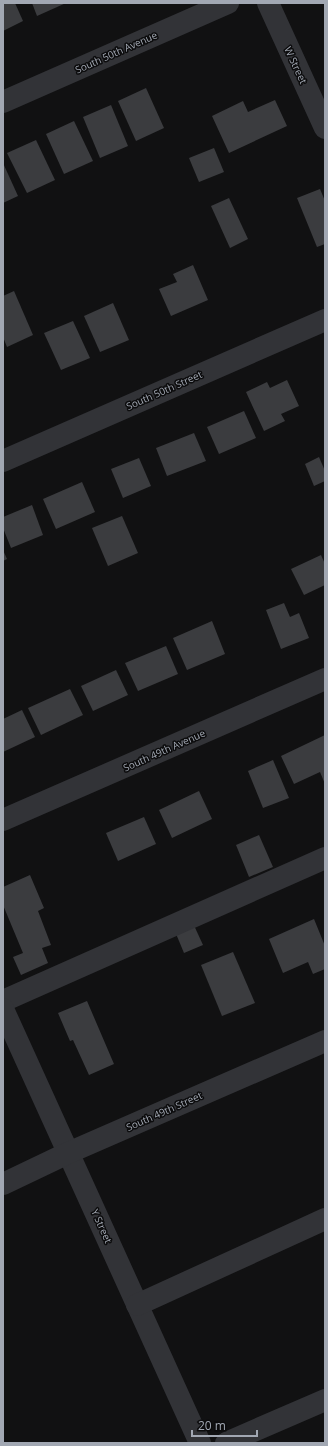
<svg xmlns="http://www.w3.org/2000/svg" width="328" height="1446" font-family="'Open Sans',sans-serif">
  <style>
    .building { fill: #3b3c3f }
    .lines { fill: none; stroke-linecap: round; stroke-linejoin: round }
    .minor { stroke: #323337; stroke-width: 22 }
    .labels { text-anchor: middle; dominant-baseline: central; stroke-width: 3; stroke-linejoin: round; paint-order: stroke }
    .street-label { font-size: 10px; fill: #a2a8b3; stroke: #0c0c0d }
  </style>
  <rect width="100%" height="100%" fill="#111112"/>
  <g class="building">
    <polygon points="3,3 15,3 23,21 3,31"/>
    <polygon points="32,3 66,3 37,16"/>
    <polygon points="146,88 164,128 136,141 118,101"/>
    <polygon points="275,100 287,126 229,153 212,116 243,101 248,112"/>
    <polygon points="111,105 128,146 100,158 83,117"/>
    <polygon points="74,121 93,161 64,174 46,134"/>
    <polygon points="36,140 55,180 27,193 7,153"/>
    <polygon points="214,148 224,172 199,182 189,158"/>
    <polygon points="3,163 18,196 3,203"/>
    <polygon points="320,189 325,201 325,244 317,247 297,198"/>
    <polygon points="229,198 248,239 230,248 211,206"/>
    <polygon points="193,265 208,300 171,316 159,289 177,282 173,274"/>
    <polygon points="14,291 33,335 7,347 3,337 3,296"/>
    <polygon points="113,303 129,340 100,352 84,316"/>
    <polygon points="73,321 90,358 61,370 44,333"/>
    <polygon points="287,380 299,406 281,414 285,421 264,431 246,392 267,382 270,388"/>
    <polygon points="244,411 256,438 219,454 207,427"/>
    <polygon points="194,433 206,461 167,476 156,448"/>
    <polygon points="319,457 325,471 325,481 314,486 305,464"/>
    <polygon points="139,458 151,486 123,498 111,469"/>
    <polygon points="82,482 95,512 56,529 43,499"/>
    <polygon points="32,505 43,535 11,548 3,528 3,517"/>
    <polygon points="122,516 138,553 108,566 92,528"/>
    <polygon points="3,550 7,559 3,561"/>
    <polygon points="321,555 325,564 325,585 304,595 291,569"/>
    <polygon points="284,603 290,617 299,613 309,638 281,649 266,610"/>
    <polygon points="212,621 225,654 187,670 173,638"/>
    <polygon points="166,646 178,674 138,691 125,663"/>
    <polygon points="116,670 128,695 93,711 81,686"/>
    <polygon points="70,689 83,715 41,735 28,708"/>
    <polygon points="22,710 35,737 3,752 3,719"/>
    <polygon points="325,735 325,784 320,772 294,784 281,756"/>
    <polygon points="273,760 289,798 263,808 248,771"/>
    <polygon points="199,791 212,819 172,838 159,810"/>
    <polygon points="144,817 156,844 118,861 106,833"/>
    <polygon points="259,835 273,867 249,877 236,845"/>
    <polygon points="30,875 44,908 38,911 51,945 42,948 48,963 21,975 13,957 23,953 3,905 3,887"/>
    <polygon points="314,919 325,946 325,969 313,974 308,962 283,973 269,939"/>
    <polygon points="192,921 203,945 184,953 174,929"/>
    <polygon points="233,952 255,1003 222,1016 201,965"/>
    <polygon points="87,1001 114,1064 89,1075 73,1040 70,1041 58,1013"/>
  </g>
  <g class="lines">
    <g class="minor">
      <polyline points="268,3 325,128"/>
      <polyline points="3,102 228,3"/>
      <polyline points="3,461 325,320"/>
      <polyline points="3,820 325,679"/>
      <polyline points="3,1001 325,858"/>
      <polyline points="3,1009 200,1443"/>
      <polyline points="3,1184 68,1153 325,1041"/>
      <polyline points="137,1305 325,1219"/>
      <polyline points="226,1443 325,1400"/>
    </g>
  </g>
  <g class="labels">
    <g class="street-label">
      <text transform="translate(116 52) rotate(-24)">South 50th Avenue</text>
      <text transform="translate(296 65) rotate(65)">W Street</text>
      <text transform="translate(164 390) rotate(-24)">South 50th Street</text>
      <text transform="translate(164 750) rotate(-24)">South 49th Avenue</text>
      <text transform="translate(164 1111) rotate(-24)">South 49th Street</text>
      <text transform="translate(102 1226) rotate(66)">Y Street</text>
    </g>
  </g>
  <rect width="328" height="1446" fill="none" stroke="#a2a8b3" stroke-width="8"/>
  <path d="M192 1430v6h65v-6" fill="none" stroke="#a2a8b3" stroke-width="2"/>
  <text x="198" y="1430" font-size="12" fill="#a2a8b3" stroke="#0c0c0d" stroke-width="3" paint-order="stroke">20 m</text>
</svg>
